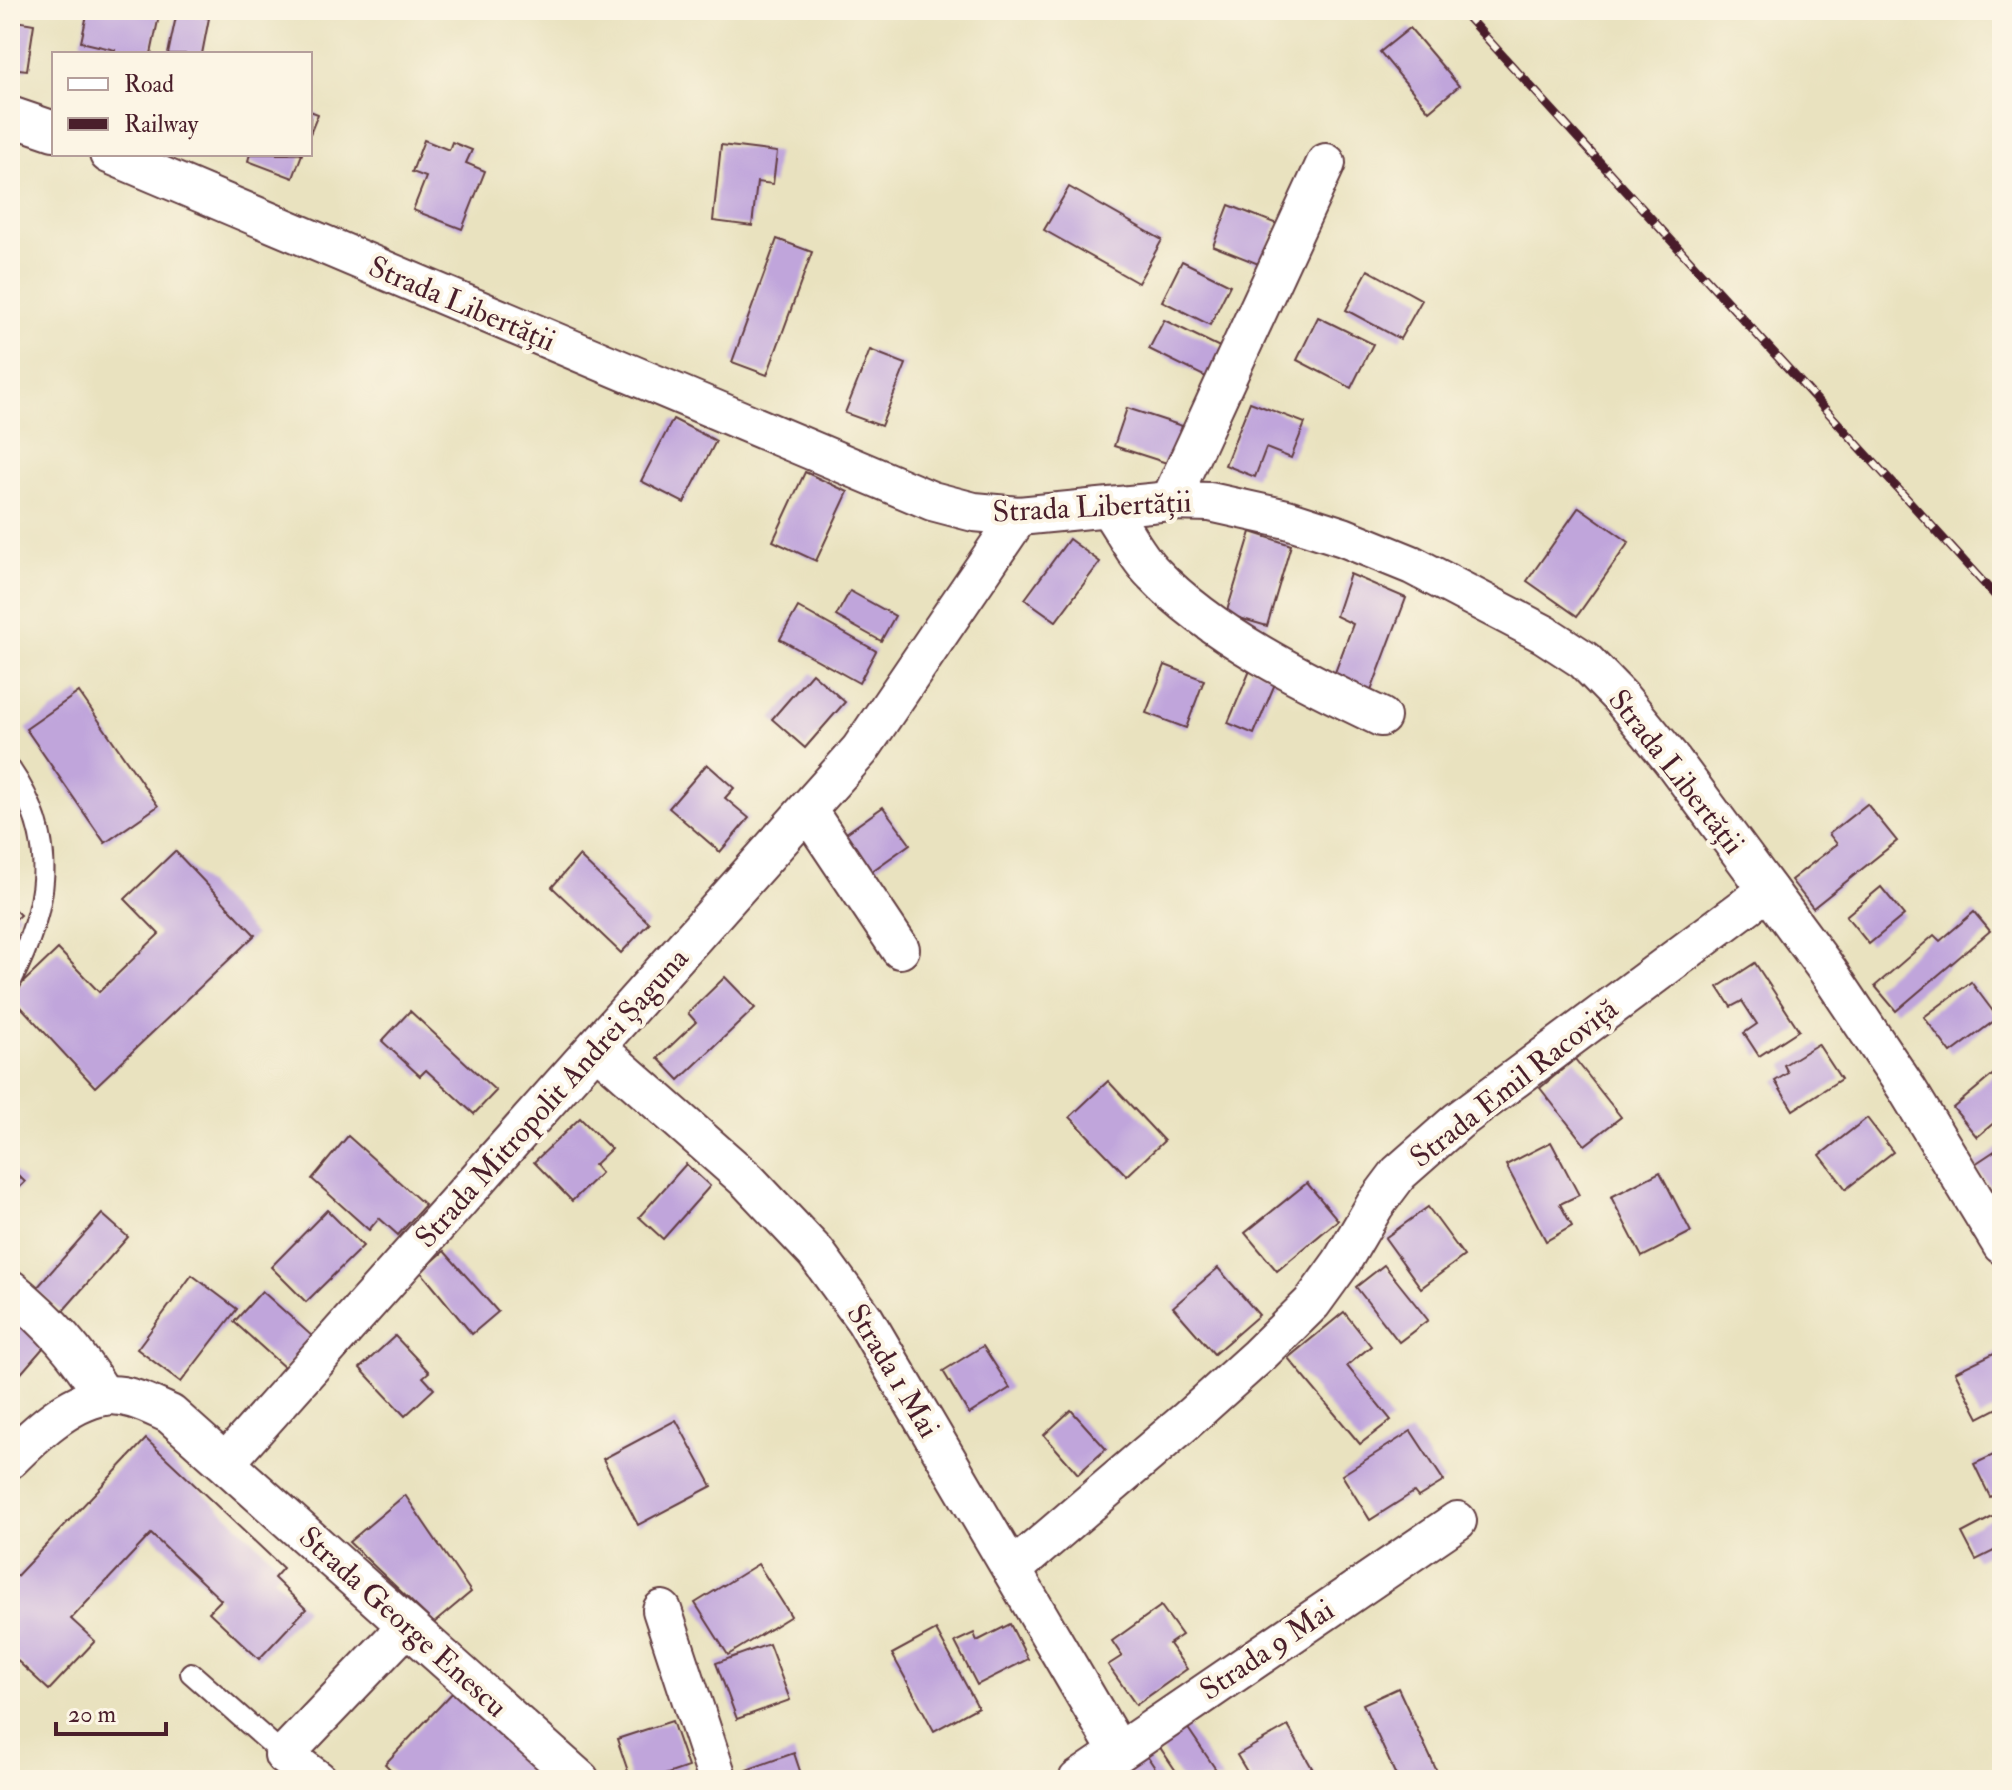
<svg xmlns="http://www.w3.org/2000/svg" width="2012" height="1790" font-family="'IM FELL Double Pica',serif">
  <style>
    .building { fill: #c0a5db }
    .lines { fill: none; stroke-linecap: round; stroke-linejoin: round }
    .service-casing { stroke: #623c41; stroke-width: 24 }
    .minor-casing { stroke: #623c41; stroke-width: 42 }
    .service { stroke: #fff; stroke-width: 20 }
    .minor { stroke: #fff; stroke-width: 38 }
    .rail-casing { stroke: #4a1f2b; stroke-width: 9 }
    .rail { stroke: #fcf5e5; stroke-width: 6; stroke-dasharray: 18; stroke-linecap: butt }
    .labels { text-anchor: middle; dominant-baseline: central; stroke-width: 8; stroke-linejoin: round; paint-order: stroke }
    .street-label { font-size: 30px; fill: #4a1f2b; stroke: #fcf5e5 }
  </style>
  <rect width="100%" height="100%" fill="#fcf5e5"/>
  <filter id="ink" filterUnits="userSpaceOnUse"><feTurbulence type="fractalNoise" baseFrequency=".0125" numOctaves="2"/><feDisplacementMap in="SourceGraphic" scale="16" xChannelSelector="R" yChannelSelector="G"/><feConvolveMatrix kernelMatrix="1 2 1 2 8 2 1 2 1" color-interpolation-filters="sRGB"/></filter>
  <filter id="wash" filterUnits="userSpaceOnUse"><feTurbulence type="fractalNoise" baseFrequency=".006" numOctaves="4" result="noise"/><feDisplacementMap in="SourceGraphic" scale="32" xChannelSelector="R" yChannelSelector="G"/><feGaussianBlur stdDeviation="1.8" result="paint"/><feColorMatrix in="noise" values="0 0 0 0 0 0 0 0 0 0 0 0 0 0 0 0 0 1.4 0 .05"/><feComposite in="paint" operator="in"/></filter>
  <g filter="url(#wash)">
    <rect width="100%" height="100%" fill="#e9e2bf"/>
    <g id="blocks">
      <g class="building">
        <polygon points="88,10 160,11 151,54 114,54 115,50 81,42"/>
        <polygon points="177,12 209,18 202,54 168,54"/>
        <polygon points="10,20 34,24 27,70 10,68"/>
        <polygon points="1410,28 1459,86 1429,111 1380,52"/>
        <polygon points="310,111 318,114 310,134"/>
        <polygon points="424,140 449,150 452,142 472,150 466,163 485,171 462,229 413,210 426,177 412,172"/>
        <polygon points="721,145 777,152 773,184 757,182 752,226 713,221"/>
        <polygon points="250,154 302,154 293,178 248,161"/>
        <polygon points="1069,187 1162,240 1138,283 1044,230"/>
        <polygon points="1229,205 1277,224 1261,265 1213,246"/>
        <polygon points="777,239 812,252 767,375 732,362"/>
        <polygon points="1182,261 1230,285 1210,325 1162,301"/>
        <polygon points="1368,270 1422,300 1400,339 1346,310"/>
        <polygon points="1318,317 1373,344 1351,388 1297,360"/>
        <polygon points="1164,320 1226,350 1212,380 1149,349"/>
        <polygon points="870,350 906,364 881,426 845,413"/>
        <polygon points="1250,402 1305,423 1291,458 1266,448 1255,477 1225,465"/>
        <polygon points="1127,408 1182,426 1170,464 1114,446"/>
        <polygon points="673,419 716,441 684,503 641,481"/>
        <polygon points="805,472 848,492 816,561 773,541"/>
        <polygon points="1579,507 1629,542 1577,616 1527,581"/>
        <polygon points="1251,532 1291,545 1267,626 1226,614"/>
        <polygon points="1069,539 1100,562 1056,621 1025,599"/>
        <polygon points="1350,574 1406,598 1371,691 1333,678 1353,624 1336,616"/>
        <polygon points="850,591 895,616 881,641 836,616"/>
        <polygon points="798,607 876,651 859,683 780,639"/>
        <polygon points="1165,665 1204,680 1186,728 1146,713"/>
        <polygon points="1251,668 1277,679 1254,734 1228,723"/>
        <polygon points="812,673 845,702 805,748 772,719"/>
        <polygon points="79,692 158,806 105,843 26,729"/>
        <polygon points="707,764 734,788 725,798 749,818 720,852 669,808"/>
        <polygon points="1867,804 1897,841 1813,908 1791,880 1837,844 1829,834"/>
        <polygon points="883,807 910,844 872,871 845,834"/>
        <polygon points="175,851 255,935 95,1087 10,995 58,949 99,992 159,934 125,899"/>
        <polygon points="579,856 649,923 621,953 552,887"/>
        <polygon points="1881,887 1904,915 1869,944 1846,916"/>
        <polygon points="10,905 20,915 10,924"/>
        <polygon points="1974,912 1990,931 1896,1011 1875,986 1934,935 1940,941"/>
        <polygon points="1755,963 1799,1030 1759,1056 1744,1033 1757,1024 1742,1001 1731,1007 1718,987"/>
        <polygon points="725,977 755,1008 679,1080 658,1058 696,1022 688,1013"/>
        <polygon points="1971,982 1998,1018 1951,1053 1924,1017"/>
        <polygon points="410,1011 496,1091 474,1114 426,1070 420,1076 382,1041"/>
        <polygon points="1818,1044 1841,1079 1793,1110 1775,1081 1788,1073 1784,1065"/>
        <polygon points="1575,1059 1621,1117 1585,1145 1540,1088"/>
        <polygon points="2002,1067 2002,1116 1977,1137 1953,1108"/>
        <polygon points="1108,1081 1164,1141 1127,1176 1070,1117"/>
        <polygon points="580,1118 611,1149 594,1165 601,1173 572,1201 534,1162"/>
        <polygon points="1867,1118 1893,1152 1846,1189 1820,1155"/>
        <polygon points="348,1136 425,1205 398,1235 379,1218 369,1230 312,1179"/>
        <polygon points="1551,1142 1579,1195 1560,1204 1572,1226 1546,1241 1506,1165"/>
        <polygon points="2002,1146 2002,1205 1975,1164"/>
        <polygon points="686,1164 710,1186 663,1239 639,1217"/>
        <polygon points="10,1167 25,1182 10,1197"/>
        <polygon points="1660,1172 1691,1232 1642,1257 1611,1197"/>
        <polygon points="1307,1183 1338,1220 1277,1271 1245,1233"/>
        <polygon points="1428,1207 1464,1256 1421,1288 1385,1238"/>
        <polygon points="327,1210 363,1246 306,1302 271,1267"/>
        <polygon points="102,1214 128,1237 62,1312 36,1289"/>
        <polygon points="444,1251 498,1312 472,1334 421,1272"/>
        <polygon points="1384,1265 1428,1320 1399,1342 1356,1287"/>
        <polygon points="1218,1268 1259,1315 1214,1354 1173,1307"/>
        <polygon points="192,1275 237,1309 181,1382 137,1349"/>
        <polygon points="262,1291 313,1337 285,1368 234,1322"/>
        <polygon points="10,1306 50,1340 10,1386"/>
        <polygon points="1344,1312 1371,1346 1347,1366 1391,1420 1360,1444 1288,1358"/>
        <polygon points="395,1336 429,1372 423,1377 434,1389 405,1416 360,1368"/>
        <polygon points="983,1346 1010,1388 969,1414 943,1371"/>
        <polygon points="2002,1349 2002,1406 1979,1418 1955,1372"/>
        <polygon points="1071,1410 1106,1449 1078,1474 1044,1435"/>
        <polygon points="676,1420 712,1486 638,1525 603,1459"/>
        <polygon points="1411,1431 1444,1481 1418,1497 1414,1492 1370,1520 1342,1475"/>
        <polygon points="146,1439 283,1568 274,1578 306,1609 259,1659 209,1612 221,1600 151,1534 71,1619 95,1641 49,1690 10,1654 10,1583"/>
        <polygon points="2002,1451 2002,1491 1990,1497 1974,1464"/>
        <polygon points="405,1495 471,1592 434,1623 349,1542"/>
        <polygon points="2002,1512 2002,1547 1976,1560 1962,1533"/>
        <polygon points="758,1564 791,1616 728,1655 695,1603"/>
        <polygon points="1161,1606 1182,1635 1169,1644 1187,1669 1136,1705 1108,1665 1122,1656 1112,1641"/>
        <polygon points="1010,1624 1028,1659 977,1685 955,1642 974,1633 977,1641"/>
        <polygon points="936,1630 978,1707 934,1731 892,1654"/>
        <polygon points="769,1644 790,1700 737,1719 716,1663"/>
        <polygon points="1398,1688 1441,1780 1398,1780 1363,1704"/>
        <polygon points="456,1689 552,1780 401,1780 385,1764"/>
        <polygon points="672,1721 688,1767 650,1780 631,1780 617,1739"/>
        <polygon points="1185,1724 1223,1780 1182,1780 1157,1743"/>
        <polygon points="1288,1726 1319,1780 1252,1780 1237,1755"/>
        <polygon points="794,1753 803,1780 749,1780 746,1770"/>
        <polygon points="1145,1753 1163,1780 1121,1780 1115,1772"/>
      </g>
    </g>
  </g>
  <g filter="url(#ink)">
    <use href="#blocks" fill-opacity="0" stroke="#623c41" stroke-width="2"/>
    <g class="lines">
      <defs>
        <g id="service">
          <path d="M10 769C61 843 48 908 10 983"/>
          <polyline points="191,1673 284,1755"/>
        </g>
        <g id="minor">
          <polyline points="10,116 54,131"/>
          <polyline points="109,154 932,501 974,512 1019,516 1170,501 1210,502 1287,519 1343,537 1412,565 1544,634 1584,660 1621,698 1672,760 1828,971 1907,1089 2002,1245"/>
          <polyline points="1170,501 1326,163"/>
          <path d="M1109 509C1124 530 1136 556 1154 574 1212 635 1305 681 1381 717"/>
          <polyline points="807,810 900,949"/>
          <polyline points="597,1048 748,1181 816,1253 865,1320 1118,1751"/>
          <path d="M10 1289C51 1323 76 1351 104 1396"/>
          <path d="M10 1459C34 1435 68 1402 104 1396 126 1392 150 1405 170 1414L580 1780"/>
          <polyline points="226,1462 860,750 1019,516"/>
          <polyline points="1013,1569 1186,1421 1258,1356 1312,1303 1341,1263 1375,1205 1399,1173 1458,1121 1768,890"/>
          <polyline points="662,1610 718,1780"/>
          <polyline points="318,1780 284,1755 406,1627"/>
          <polyline points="1078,1780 1457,1521"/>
        </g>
      </defs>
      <use href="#service" class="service-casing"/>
      <use href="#minor" class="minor-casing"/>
      <use href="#service" class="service"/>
      <use href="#minor" class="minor"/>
      <defs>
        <polyline id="rail" points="1461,10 2002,603"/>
      </defs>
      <use href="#rail" class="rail-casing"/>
      <use href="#rail" class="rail"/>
    </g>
  </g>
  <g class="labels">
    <g class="street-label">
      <text transform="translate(462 304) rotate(23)">Strada Libertății</text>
      <text transform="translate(1092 507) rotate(-3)">Strada Libertății</text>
      <text transform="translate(1676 772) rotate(52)">Strada Libertății</text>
      <text transform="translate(1514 1083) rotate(-38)">Strada Emil Racoviță</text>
      <text transform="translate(552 1098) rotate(-48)">Strada Mitropolit Andrei Șaguna</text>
      <text transform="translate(893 1371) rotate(59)">Strada 1 Mai</text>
      <text transform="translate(403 1622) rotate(42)">Strada George Enescu</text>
      <text transform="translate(1267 1650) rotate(-34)">Strada 9 Mai</text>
    </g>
  </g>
  <rect width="2012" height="1790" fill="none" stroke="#fcf5e5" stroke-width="40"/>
  <rect x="52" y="52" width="260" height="104" fill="#fcf5e5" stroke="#b59f9b" stroke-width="2"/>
  <rect x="68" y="78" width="40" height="12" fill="#ffffff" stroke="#b59f9b" stroke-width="2"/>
  <text x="124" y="92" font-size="24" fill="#4a1f2b">Road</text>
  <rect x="68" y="118" width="40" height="12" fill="#4a1f2b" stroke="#b59f9b" stroke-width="2"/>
  <text x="124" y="132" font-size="24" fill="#4a1f2b">Railway</text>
  <path d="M56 1722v12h110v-12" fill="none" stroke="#4a1f2b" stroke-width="4"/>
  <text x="68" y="1722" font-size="24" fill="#4a1f2b" stroke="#fcf5e5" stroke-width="6" paint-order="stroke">20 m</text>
</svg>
